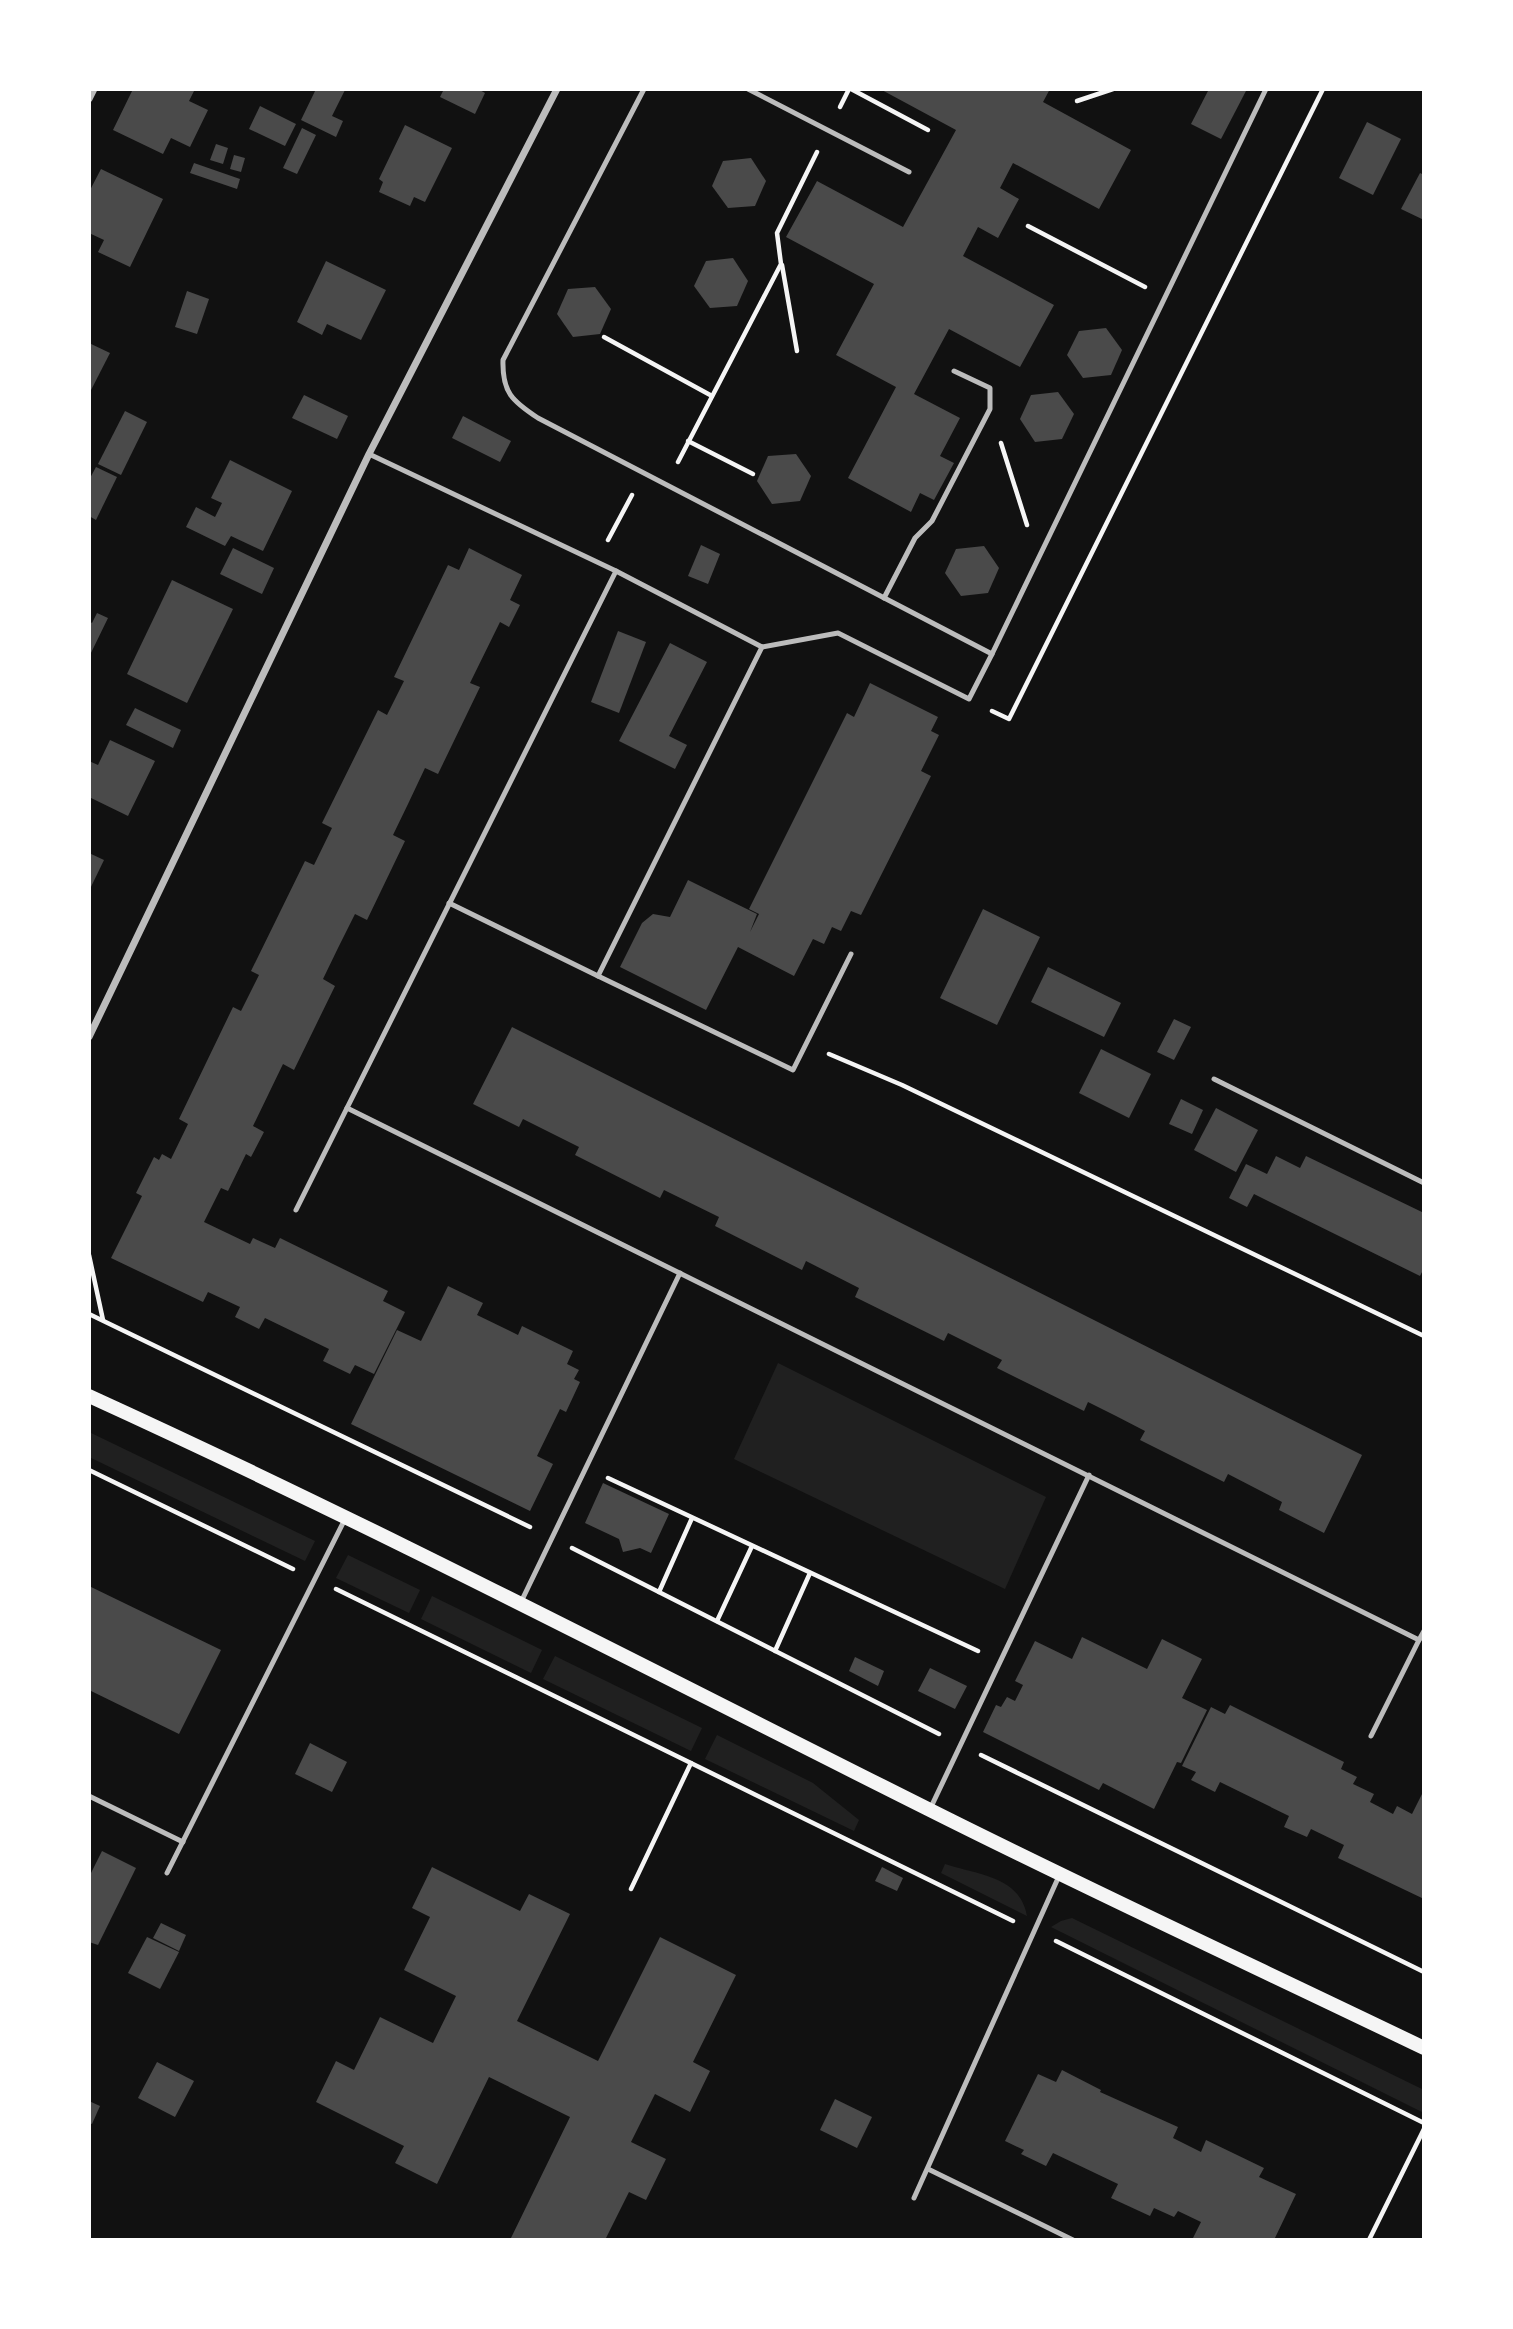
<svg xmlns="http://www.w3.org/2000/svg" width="1513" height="2329" font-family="'Source Sans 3',sans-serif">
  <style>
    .green { fill: #202020 }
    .building { fill: #4a4a4a }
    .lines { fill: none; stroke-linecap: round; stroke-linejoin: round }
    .path { stroke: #f5f5f5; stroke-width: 4.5 }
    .service { stroke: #bcbcbc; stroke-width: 5 }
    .minor { stroke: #bcbcbc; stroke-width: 7 }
    .secondary { stroke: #f5f5f5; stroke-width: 14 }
  </style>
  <rect width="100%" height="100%" fill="#111"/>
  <g class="green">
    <polygon points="778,1363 1046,1497 1005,1589 734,1459"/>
    <polygon points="89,1432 315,1541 305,1561 89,1457"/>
    <polygon points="348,1555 420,1590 409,1613 336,1578"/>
    <polygon points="432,1596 542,1650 531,1673 421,1619"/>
    <polygon points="555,1656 702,1728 691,1751 543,1679"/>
    <polygon points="717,1735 813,1783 859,1820 854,1831 705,1759"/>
    <path d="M945 1864C978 1875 1020 1876 1027 1916L941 1873Z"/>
    <polygon points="1072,1918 1424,2090 1424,2113 1051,1927 1061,1921"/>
  </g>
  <g class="building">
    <polygon points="133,89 195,89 189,101 208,110 190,147 171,138 163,154 113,130"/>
    <polygon points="316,89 345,90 332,116 343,121 336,137 301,120"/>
    <polygon points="444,89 478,89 485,93 475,114 440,97"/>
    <polygon points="880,89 1050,89 1043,102 1131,150 1099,209 1013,163 1000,188 1019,199 998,238 978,227 963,256 1054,305 1020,367 949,329 914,394 960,418 940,456 954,463 934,500 920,493 911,512 848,478 896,387 836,355 874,284 786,237 817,181 903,227 956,130"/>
    <polygon points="1209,89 1247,89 1221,139 1191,124"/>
    <polygon points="260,106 296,124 285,146 249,129"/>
    <polygon points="1367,122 1401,139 1373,195 1339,178"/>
    <polygon points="405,125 452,148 425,202 414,197 410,206 379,192 383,182 379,179"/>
    <polygon points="302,128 316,135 297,174 283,168"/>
    <polygon points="216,144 228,148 223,164 210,160"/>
    <polygon points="234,155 245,158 241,172 230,169"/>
    <polygon points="751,158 766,181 755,206 728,208 712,186 723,161"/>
    <polygon points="194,163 240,179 237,189 190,173"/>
    <polygon points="101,169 163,199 130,267 98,252 104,240 89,233 89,192"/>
    <polygon points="1420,173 1424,175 1424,220 1401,209"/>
    <polygon points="733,258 748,281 737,306 710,308 694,286 706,261"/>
    <polygon points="326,261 386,290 361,340 327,324 322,335 297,322"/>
    <polygon points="595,287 611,309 600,334 573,337 557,314 568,289"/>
    <polygon points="187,291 209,299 197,334 175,327"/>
    <polygon points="1106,328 1122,350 1111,375 1083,378 1067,355 1079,331"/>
    <polygon points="89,343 110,353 89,394"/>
    <polygon points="1058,392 1074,414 1062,439 1035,442 1020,419 1031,395"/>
    <polygon points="304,395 348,416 337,439 292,418"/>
    <polygon points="125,411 147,422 121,475 98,464"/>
    <polygon points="463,416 511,441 500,462 452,438"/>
    <polygon points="796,454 811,476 800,501 772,504 757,481 768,456"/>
    <polygon points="230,460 292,491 263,551 231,536 225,546 186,527 196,507 215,517 222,503 211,498"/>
    <polygon points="96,467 117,477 96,520 89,516 89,480"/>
    <polygon points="701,545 720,554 708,584 688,576"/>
    <polygon points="984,546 999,568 988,593 961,596 945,573 956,549"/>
    <polygon points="233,548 274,568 262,594 220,574"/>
    <polygon points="469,548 522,575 510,600 520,605 509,627 500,622 470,683 480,687 438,774 425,768 408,804 393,835 405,841 367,920 355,914 338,948 323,979 335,986 294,1070 283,1064 253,1126 264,1132 251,1157 246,1154 228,1191 221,1188 204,1222 250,1244 253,1238 275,1248 280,1238 388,1291 383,1301 405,1312 374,1374 355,1365 350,1374 323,1361 329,1349 265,1318 259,1329 235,1317 240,1307 208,1292 203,1302 111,1258 142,1196 136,1193 154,1157 159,1160 162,1154 171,1159 188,1124 179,1119 233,1007 241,1011 259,975 251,971 305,861 314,865 332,828 322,823 378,710 387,715 404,681 394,677 448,565 459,570"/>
    <polygon points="172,580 233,609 187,703 127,674"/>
    <polygon points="97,613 108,618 89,657 89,621 92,623"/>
    <polygon points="618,631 646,642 619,713 591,702"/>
    <polygon points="670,643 707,662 669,736 687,745 675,769 619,741"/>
    <polygon points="870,683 938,717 931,731 939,735 921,771 931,776 861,915 851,911 841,931 832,927 824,944 813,939 794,976 738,947 706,1010 620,967 642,923 653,914 670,917 688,880 757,914 750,932 759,914 749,909 847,713 854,717"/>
    <polygon points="135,708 181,730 173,748 126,725"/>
    <polygon points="110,740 155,761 128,816 89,797 89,761 98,765"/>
    <polygon points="89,853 104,860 89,891"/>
    <polygon points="983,909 1040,937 997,1025 940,998"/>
    <polygon points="1048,967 1121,1003 1104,1037 1031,1002"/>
    <polygon points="1174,1019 1191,1027 1174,1060 1157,1052"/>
    <polygon points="512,1027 1362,1455 1324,1533 1279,1510 1282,1502 1228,1474 1224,1482 1140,1440 1145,1431 1116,1416 1088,1402 1084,1411 997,1368 1002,1360 948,1333 944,1341 855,1297 859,1288 806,1261 802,1270 715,1226 719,1217 664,1190 660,1198 575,1155 579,1147 523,1119 519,1127 473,1104"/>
    <polygon points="1101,1049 1151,1074 1129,1118 1079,1093"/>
    <polygon points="1181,1099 1203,1110 1192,1134 1169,1124"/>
    <polygon points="1216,1108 1258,1130 1236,1172 1194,1150"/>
    <polygon points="1276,1156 1300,1168 1306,1156 1424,1213 1424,1268 1420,1276 1254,1194 1247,1207 1229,1198 1246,1164 1267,1174"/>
    <polygon points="448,1286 483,1303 477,1315 518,1335 522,1326 573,1351 567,1364 579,1370 574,1379 580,1382 566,1412 560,1409 537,1456 553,1464 530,1511 351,1424 397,1330 421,1341"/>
    <polygon points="603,1483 669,1514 651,1553 640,1548 623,1552 619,1539 585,1523"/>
    <polygon points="89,1586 221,1650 179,1734 89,1690"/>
    <polygon points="1082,1637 1147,1669 1162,1639 1202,1659 1182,1698 1207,1710 1181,1763 1177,1762 1154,1809 1103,1783 1099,1790 983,1732 996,1705 1001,1707 1007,1697 1015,1701 1023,1685 1015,1681 1035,1641 1072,1659"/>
    <polygon points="855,1657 884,1671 878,1686 849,1671"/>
    <polygon points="930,1668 967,1686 955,1709 918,1691"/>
    <polygon points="1230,1705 1344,1762 1341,1769 1357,1777 1353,1784 1374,1794 1370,1802 1393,1814 1397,1806 1412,1814 1424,1790 1424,1899 1338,1858 1344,1845 1311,1829 1307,1837 1284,1827 1289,1816 1220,1782 1215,1792 1191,1780 1196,1772 1182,1766 1211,1707 1225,1714"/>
    <polygon points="310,1743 347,1762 332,1792 295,1774"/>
    <polygon points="102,1851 136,1868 98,1945 89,1942 89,1877"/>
    <polygon points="432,1867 520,1911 529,1894 570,1914 517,2021 598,2061 660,1937 736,1975 693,2062 710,2071 690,2112 655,2094 631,2142 666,2159 646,2200 629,2192 605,2240 510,2240 570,2117 489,2077 437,2184 395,2163 404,2146 316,2102 336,2061 354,2070 380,2017 433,2043 456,1996 404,1970 430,1917 412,1908"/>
    <polygon points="882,1867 903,1878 897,1891 875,1881"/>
    <polygon points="161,1923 186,1935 179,1951 153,1938"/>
    <polygon points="147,1937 179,1952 160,1989 128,1973"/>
    <polygon points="157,2062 194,2081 175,2117 138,2098"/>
    <polygon points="1062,2070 1101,2090 1100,2092 1178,2127 1173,2138 1201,2152 1206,2140 1264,2168 1259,2177 1296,2194 1274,2240 1192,2240 1201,2222 1178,2211 1174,2217 1154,2208 1150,2216 1111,2198 1118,2184 1053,2153 1046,2166 1021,2154 1024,2150 1005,2141 1038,2074 1056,2082"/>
    <polygon points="835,2099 872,2117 857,2148 820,2130"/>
    <polygon points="89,2101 100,2106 92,2124 89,2123"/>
  </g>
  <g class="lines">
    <g class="path">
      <polyline points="851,89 928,130"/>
      <polyline points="1077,101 1113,89"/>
      <polyline points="840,107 849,89"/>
      <polyline points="1028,226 1145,287"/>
      <polyline points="782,265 797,351"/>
      <polyline points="604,337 712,396"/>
      <polyline points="688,441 753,474"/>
      <polyline points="1001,443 1027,525"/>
      <polyline points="678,462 781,264 777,233 817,152"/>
      <polyline points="608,540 632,495"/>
      <polyline points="992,711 1009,719 1323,89"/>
      <polyline points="829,1054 902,1085 1424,1336"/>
      <polyline points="89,1255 103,1320"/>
      <polyline points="89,1314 530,1527"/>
      <polyline points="89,1470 293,1569"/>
      <polyline points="608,1478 978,1651"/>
      <polyline points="572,1548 939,1734"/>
      <polyline points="336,1589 1013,1921"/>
      <polyline points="659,1592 692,1518"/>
      <polyline points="717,1621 752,1546"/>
      <polyline points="775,1651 810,1573"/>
      <polyline points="981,1755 1424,1972"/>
      <polyline points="631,1889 691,1763"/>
      <polyline points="1056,1941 1424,2123"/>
      <polyline points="1369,2240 1424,2129"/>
    </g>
    <g class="service">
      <path d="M644 89 503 360C502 392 512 401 538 418L992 654 1266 89"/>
      <polyline points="748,89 909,172"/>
      <polyline points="369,454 616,571 347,1108 1419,1640 1424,1631"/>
      <polyline points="884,598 915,538 932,521 990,409 990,388 954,371"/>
      <polyline points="762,647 838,633 969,699 992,654"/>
      <polyline points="449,903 598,976 762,647 616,571"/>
      <polyline points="598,976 793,1070 851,954"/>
      <polyline points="1214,1079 1424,1183"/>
      <polyline points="296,1210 347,1108"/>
      <polyline points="521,1602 680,1273"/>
      <polyline points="1371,1736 1419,1640"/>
      <polyline points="89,1796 183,1842"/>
      <polyline points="931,1807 1089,1475"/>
      <polyline points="167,1873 345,1519"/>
      <polyline points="928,2169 1073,2240"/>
      <polyline points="914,2198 1059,1876"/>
    </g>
    <g class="minor">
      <polyline points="89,99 94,89"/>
      <polyline points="89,1037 369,454 557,89"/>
    </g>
    <path class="secondary" d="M89 1396C372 1525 648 1669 926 1808 1091 1891 1258 1968 1424 2048"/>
  </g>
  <rect width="1513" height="2329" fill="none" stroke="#ffffff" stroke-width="182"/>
</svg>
